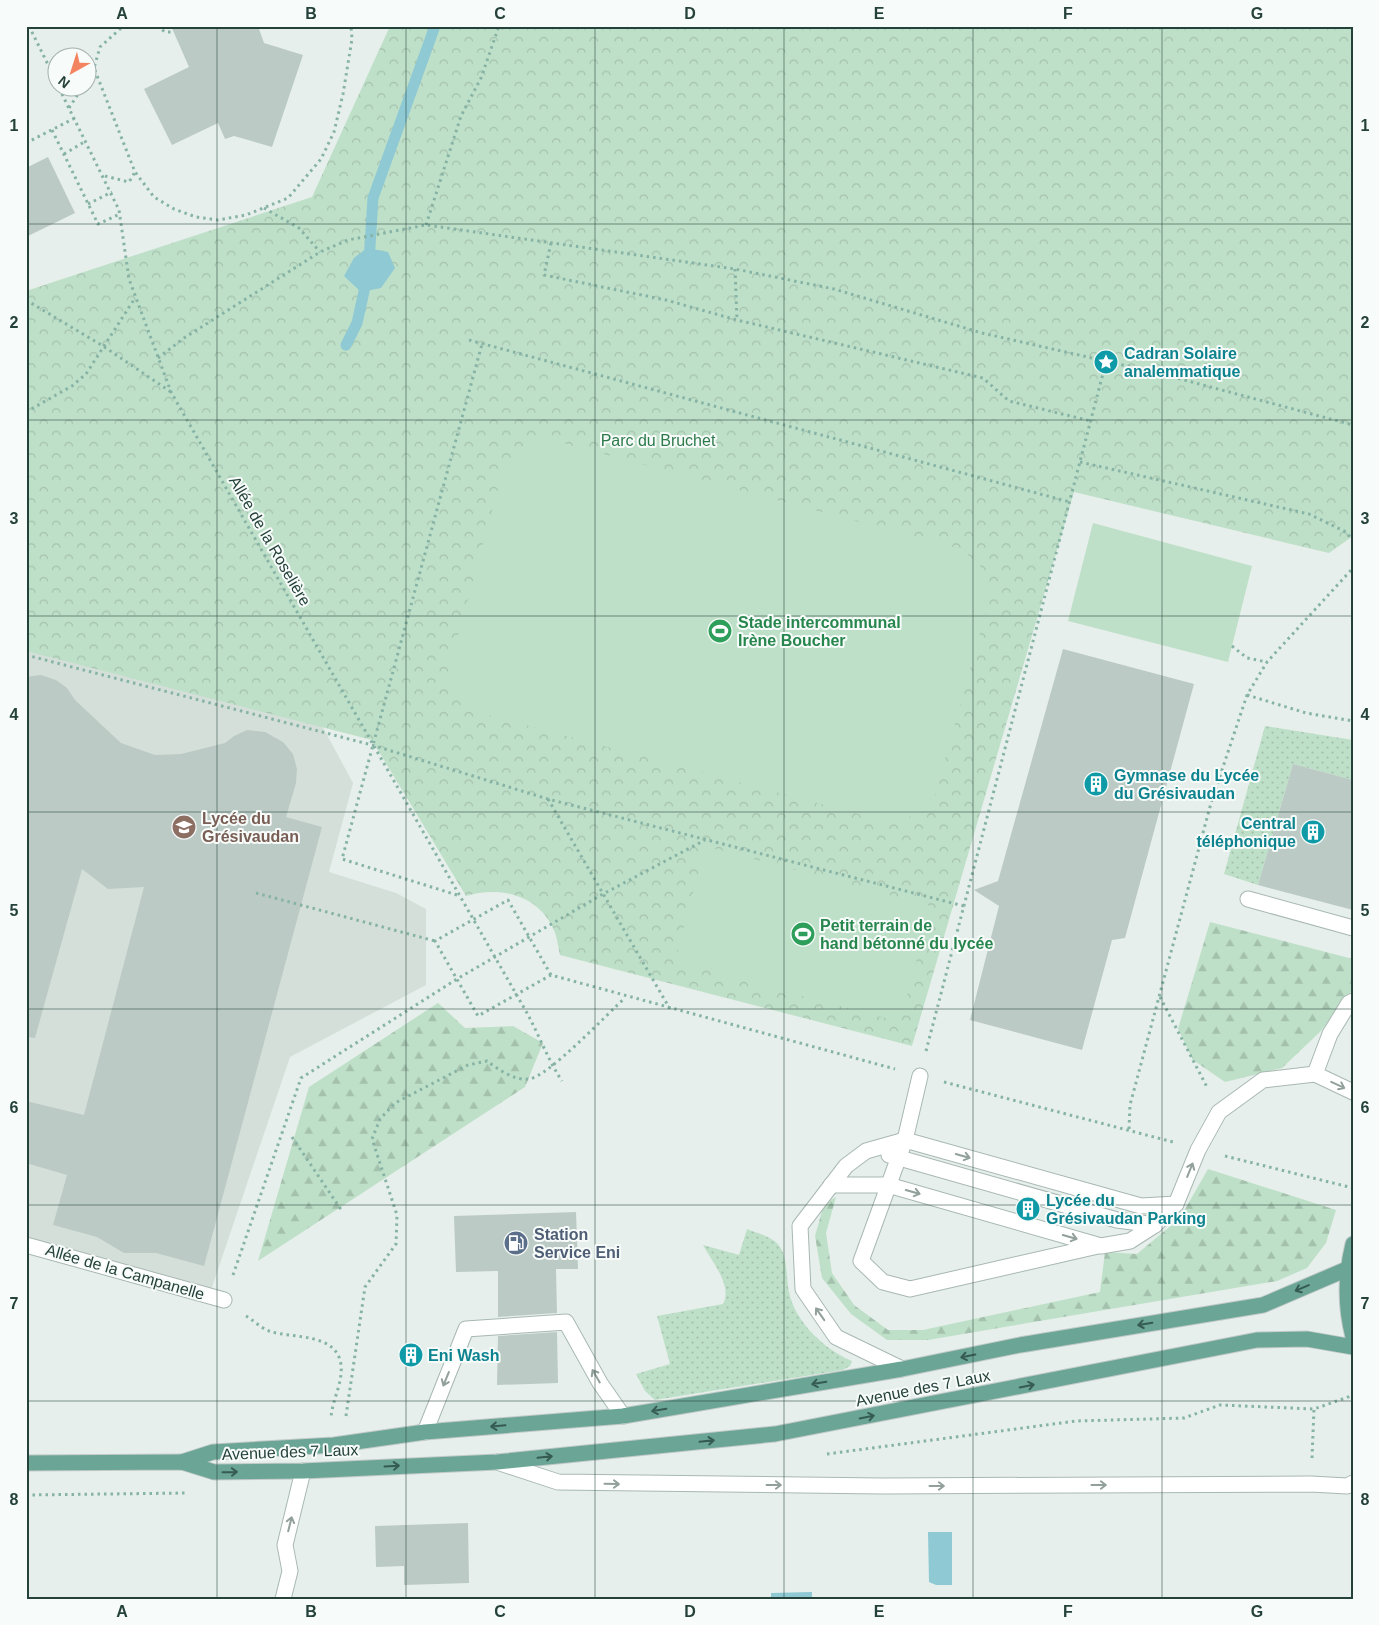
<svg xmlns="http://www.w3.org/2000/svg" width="1379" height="1625" font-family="Helvetica,sans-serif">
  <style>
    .built { fill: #d4dfda }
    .grass { fill: url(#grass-dots) }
    .forest { fill: url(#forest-firs) }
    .park { fill: url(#park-crowns) }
    .pitch { fill: #bfe0c8 }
    .water { fill: #8ec9d4 }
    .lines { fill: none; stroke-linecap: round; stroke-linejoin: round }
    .stream { stroke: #8ec9d4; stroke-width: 11 }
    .building { fill: #bbcac4 }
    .lane-casing { stroke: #a8b8b2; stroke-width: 17 }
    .street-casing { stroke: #a8b8b2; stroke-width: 17 }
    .primary-casing { stroke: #c2cac8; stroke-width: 17 }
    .path { stroke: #86b3a5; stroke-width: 3; stroke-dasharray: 2.5 4; stroke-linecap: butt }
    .lane { stroke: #fff; stroke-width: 15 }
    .street { stroke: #fff; stroke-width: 15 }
    .primary { stroke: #6aa596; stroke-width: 15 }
    .oneway { stroke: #92a09c }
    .oneway2 { stroke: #365b51 }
    .grid { fill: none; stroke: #24423a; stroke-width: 1; stroke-opacity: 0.55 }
    .labels { text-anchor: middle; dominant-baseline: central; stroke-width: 4; stroke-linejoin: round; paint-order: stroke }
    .culture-label { font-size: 16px; font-weight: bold; fill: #0d838f; stroke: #f7fbf9; text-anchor: start }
    .park-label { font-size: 16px; fill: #2d7a4b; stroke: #f7fbf9 }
    .street-label { font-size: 16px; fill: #24423a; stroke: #f7fbf9 }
    .leisure-label { font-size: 16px; font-weight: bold; fill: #27864d; stroke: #f7fbf9; text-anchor: start }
    .education-label { font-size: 16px; font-weight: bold; fill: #785e54; stroke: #f7fbf9; text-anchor: start }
    .service-label { font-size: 16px; font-weight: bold; fill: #4e5e75; stroke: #f7fbf9; text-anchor: start }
    .neatline { fill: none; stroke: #24423a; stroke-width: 2 }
    .grid-label { font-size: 16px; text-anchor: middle; font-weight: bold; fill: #24423a }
  </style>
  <defs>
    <pattern id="grass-dots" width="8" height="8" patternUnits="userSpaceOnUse" patternTransform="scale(1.25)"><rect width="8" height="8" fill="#bfe0c8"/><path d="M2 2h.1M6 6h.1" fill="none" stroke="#a4c1ad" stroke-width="1.8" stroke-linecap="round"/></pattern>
    <pattern id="forest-firs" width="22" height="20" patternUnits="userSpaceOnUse" patternTransform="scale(1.25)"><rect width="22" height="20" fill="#bfe0c8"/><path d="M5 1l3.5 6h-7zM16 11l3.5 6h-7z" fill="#a4c1ad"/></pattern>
    <pattern id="park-crowns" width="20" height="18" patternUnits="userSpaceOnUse" patternTransform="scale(1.25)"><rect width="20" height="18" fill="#bfe0c8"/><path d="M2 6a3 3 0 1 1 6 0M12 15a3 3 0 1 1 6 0" fill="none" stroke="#a4c1ad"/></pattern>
  </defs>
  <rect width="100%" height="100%" fill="#e6efeb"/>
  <polygon class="built" points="26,337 149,424 326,733 353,783 329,872 396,893 426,909 426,985 290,1057 210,1293 26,1238"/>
  <g class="grass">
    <polygon points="1265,726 1353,740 1353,780 1293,764 1258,885 1224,874"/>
    <path d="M747 1229C757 1233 774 1237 780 1247 788 1259 786 1279 789 1292 795 1322 825 1350 852 1361L850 1366 843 1370 655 1400 645 1391 636 1374 670 1364 657 1316 723 1304C733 1286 711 1260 703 1245L739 1255Z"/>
  </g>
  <g class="forest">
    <polygon points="1210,922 1353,959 1353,989 1321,1031 1282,1068 1225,1082 1193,1060 1178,1029"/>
    <polygon points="438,1003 465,1028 513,1026 543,1043 525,1087 258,1261 309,1087"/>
    <polygon points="1208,1169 1336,1210 1326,1243 1307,1268 1277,1281 928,1340 887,1340 851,1314 822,1278 815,1236 824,1204 836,1197 826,1233 832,1273 854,1305 888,1330 923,1330 1100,1292 1105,1252 1137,1254 1180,1218"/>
  </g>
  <path class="park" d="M390 26H1353V536L1329 553 1074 492 912 1046 560 955C558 946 557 936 553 928 537 894 499 886 466 896L372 740 26 651V291L312 197Z"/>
  <g class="pitch">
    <path d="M547 439 957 548C978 560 984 568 992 590L935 795C918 817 912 818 884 821L477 712C461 702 454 692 448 673L504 467C519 447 522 443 547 439Z"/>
    <polygon points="1093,523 1252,566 1228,662 1068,621"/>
    <polygon points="705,846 931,906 900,1022 675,962"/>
  </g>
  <g class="water">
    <polygon points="367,248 388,252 395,268 381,288 361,292 344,276 354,258"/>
    <polygon points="928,1532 952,1532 952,1585 936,1585 929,1582"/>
    <polygon points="812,1592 812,1599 771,1599 771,1593"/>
  </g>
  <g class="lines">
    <g class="stream">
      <polyline points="369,262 373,198 435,26"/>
      <polyline points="346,345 357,323 367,278"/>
    </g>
  </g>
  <g class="building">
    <polygon points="171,26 258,26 264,43 303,55 272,147 234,136 225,139 218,123 172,145 144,89 189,67"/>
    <polygon points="48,157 75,213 26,237 26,168"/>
    <polygon points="1063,649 1194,684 1125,938 1112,940 1082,1050 970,1020 999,906 974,890 998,881"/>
    <polygon points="41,675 56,680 67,688 75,700 121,743 155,755 181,754 225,743 234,736 247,730 265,732 283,742 293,754 297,769 296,783 286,817 322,827 204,1266 156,1253 124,1253 97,1237 53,1225 67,1175 26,1163 26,1101 84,1115 144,887 108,889 82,869 35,1038 26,1037 26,677"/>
    <polygon points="1293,764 1353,780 1353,910 1258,885"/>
    <polygon points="576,1212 578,1269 556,1269 557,1313 498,1317 498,1271 456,1272 454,1216"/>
    <polygon points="557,1332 558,1383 497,1385 498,1336"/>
    <polygon points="468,1523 469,1583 404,1585 404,1566 376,1567 375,1526"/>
  </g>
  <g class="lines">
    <defs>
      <g id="lane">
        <polyline points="1248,899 1353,928"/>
        <polyline points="1315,1074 1330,1034 1349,1003 1353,1001"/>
        <polyline points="920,1076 905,1140 861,1261 883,1282 910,1289 1098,1246"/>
        <polyline points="889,1155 1117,1220 1155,1225"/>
        <polyline points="831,1185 888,1185 1101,1246 1130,1241 1155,1225 1176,1204 1198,1150 1219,1112 1263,1080 1315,1074 1353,1092"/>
        <polyline points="26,1245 224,1300"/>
        <polyline points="902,1369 836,1337 803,1289 800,1226 846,1166 866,1151 905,1140 1141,1206 1176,1204"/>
        <polyline points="425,1432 466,1329 566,1322 600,1383 623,1416"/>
      </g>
      <g id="street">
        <polyline points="497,1462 558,1482 882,1486 1311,1484 1347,1486 1353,1483"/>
        <polyline points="283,1599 290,1571 285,1545 303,1471"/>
      </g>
      <g id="primary">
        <path d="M1353 1244C1345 1276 1345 1306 1353 1337"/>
        <polyline points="182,1462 213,1452 334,1445 425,1432 623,1416 902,1369 1020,1345 1263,1305 1347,1269"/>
        <polyline points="26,1463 182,1462 214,1472 303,1471 497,1462 775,1434 1257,1340 1307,1339 1353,1347"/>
      </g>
    </defs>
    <use href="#lane" class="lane-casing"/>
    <use href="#street" class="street-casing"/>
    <use href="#primary" class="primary-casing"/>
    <g class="path">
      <polyline points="29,26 58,85"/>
      <polyline points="127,26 120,29 100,47 94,68 135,172 154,197 174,209 196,217 218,220 246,215 288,198 321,159 334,132 343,94 352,39 351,26"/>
      <polyline points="157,26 165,32 174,32"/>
      <polyline points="88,78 94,68"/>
      <path d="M59 88 119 210 129 279 171 392 527 1013C539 1035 548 1060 562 1081"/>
      <polyline points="69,108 82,88"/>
      <polyline points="52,130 98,224 120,214"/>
      <polyline points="26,143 75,118"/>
      <polyline points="64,154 86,141"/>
      <polyline points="105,176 129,182 135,172"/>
      <polyline points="88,204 112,192"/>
      <polyline points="264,208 299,228 320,252"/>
      <polyline points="426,225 461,116 481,78 499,26"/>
      <polyline points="551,243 544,275 666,300 737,320 983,378 1009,401 1091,421"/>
      <polyline points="735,269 737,320"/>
      <polyline points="26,300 103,346 171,392"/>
      <polyline points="469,340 1070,502"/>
      <polyline points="158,358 184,338 320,252 348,240 426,225 735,269 834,289 982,333 1158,373 1353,425"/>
      <polyline points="26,412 72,386 86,374 135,298"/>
      <polyline points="1080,462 1309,514 1346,532 1353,541"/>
      <polyline points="1232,646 1247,658 1267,662"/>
      <polyline points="26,655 372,745 548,799 964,906"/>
      <polyline points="1247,695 1306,713 1353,721"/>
      <polyline points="548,799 670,1009"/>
      <polyline points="256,893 435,941"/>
      <polyline points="457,895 342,859 482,344"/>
      <polyline points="551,975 508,900 435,941 478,1016 551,975 895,1069"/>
      <polyline points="1160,997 1208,1089"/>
      <polyline points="926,1051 1106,362"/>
      <polyline points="944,1082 1173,1142"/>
      <polyline points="1129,1129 1130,1105 1211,803 1247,695 1267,662 1353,568"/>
      <polyline points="292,1137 342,1211"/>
      <polyline points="1225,1156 1353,1188"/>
      <polyline points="233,1275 301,1078 457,979 603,894 705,840"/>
      <path d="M246 1316C253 1320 261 1328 269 1331 292 1339 337 1332 341 1365 343 1383 332 1400 331 1418"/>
      <path d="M346 1416 365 1287 396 1244 397 1215 372 1139 380 1119 395 1103 468 1065 487 1061C498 1069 514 1081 529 1079 548 1077 607 1014 625 998"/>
      <polyline points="827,1454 1076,1421 1184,1418 1220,1405 1314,1409 1351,1396"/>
      <polyline points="1312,1458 1314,1409"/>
      <polyline points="26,1495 188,1493"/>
    </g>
    <use href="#lane" class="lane"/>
    <use href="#street" class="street"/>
    <use href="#primary" class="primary"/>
  </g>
  <defs><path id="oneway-shaft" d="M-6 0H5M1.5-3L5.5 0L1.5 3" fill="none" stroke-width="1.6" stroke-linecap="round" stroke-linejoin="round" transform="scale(1.25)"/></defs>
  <g class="oneway">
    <use href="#oneway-shaft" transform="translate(1338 1085) rotate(25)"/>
    <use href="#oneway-shaft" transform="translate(963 1156) rotate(16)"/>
    <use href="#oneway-shaft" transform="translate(1190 1170) rotate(-68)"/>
    <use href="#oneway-shaft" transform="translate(913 1192) rotate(16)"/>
    <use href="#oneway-shaft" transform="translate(1070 1237) rotate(16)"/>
    <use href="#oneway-shaft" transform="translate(820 1314) rotate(-125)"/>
    <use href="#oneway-shaft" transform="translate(596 1376) rotate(-120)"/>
    <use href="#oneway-shaft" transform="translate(446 1379) rotate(112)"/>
    <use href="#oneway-shaft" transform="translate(612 1484) rotate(1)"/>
    <use href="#oneway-shaft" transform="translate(774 1485)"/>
    <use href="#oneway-shaft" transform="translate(1099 1485)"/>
    <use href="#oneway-shaft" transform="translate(937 1486)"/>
    <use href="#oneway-shaft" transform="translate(290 1524) rotate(-76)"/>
  </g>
  <g class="oneway2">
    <use href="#oneway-shaft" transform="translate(1302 1288) rotate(157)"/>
    <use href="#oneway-shaft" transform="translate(1145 1324) rotate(171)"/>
    <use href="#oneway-shaft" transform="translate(968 1356) rotate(168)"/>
    <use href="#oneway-shaft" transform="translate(819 1383) rotate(170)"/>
    <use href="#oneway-shaft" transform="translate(1027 1386) rotate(-11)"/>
    <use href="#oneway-shaft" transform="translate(659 1410) rotate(170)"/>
    <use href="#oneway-shaft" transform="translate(867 1417) rotate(-11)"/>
    <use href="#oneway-shaft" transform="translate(498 1426) rotate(175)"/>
    <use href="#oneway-shaft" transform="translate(707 1441) rotate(-6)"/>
    <use href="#oneway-shaft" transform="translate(545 1457) rotate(-6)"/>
    <use href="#oneway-shaft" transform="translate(392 1466) rotate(-3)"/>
    <use href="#oneway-shaft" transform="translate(230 1472) rotate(-1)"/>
  </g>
  <path class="grid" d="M217 26V1599M406 26V1599M595 26V1599M784 26V1599M973 26V1599M1162 26V1599M26 224H1353M26 420H1353M26 616H1353M26 812H1353M26 1009H1353M26 1205H1353M26 1401H1353"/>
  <defs>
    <symbol id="sight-disc" viewBox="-11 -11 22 22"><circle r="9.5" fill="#0f9aa8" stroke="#f7fbf9"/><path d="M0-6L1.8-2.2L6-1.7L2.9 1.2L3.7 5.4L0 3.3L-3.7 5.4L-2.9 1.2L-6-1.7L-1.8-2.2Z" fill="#fff"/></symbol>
    <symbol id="stadium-disc" viewBox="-11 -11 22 22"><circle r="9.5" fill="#2e9e5b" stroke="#f7fbf9"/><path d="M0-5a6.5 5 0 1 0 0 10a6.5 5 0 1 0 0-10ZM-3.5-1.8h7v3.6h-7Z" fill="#fff"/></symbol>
    <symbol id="building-disc" viewBox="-11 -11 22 22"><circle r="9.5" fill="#0f9aa8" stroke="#f7fbf9"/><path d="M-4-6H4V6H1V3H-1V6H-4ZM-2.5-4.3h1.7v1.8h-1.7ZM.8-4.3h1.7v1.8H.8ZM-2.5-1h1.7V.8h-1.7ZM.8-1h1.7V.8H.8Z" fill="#fff"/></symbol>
    <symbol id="school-disc" viewBox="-11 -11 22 22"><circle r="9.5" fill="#8d6e63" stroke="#f7fbf9"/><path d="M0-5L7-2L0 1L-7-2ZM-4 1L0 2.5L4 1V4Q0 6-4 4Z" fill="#fff"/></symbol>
    <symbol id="fuel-disc" viewBox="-11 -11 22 22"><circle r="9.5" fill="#5c6f8a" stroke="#f7fbf9"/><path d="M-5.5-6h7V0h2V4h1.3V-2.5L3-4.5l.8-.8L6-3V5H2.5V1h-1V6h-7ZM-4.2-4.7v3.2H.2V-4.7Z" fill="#fff"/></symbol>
  </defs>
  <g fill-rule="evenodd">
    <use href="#sight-disc" x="1092" y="348" width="28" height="28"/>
    <use href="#stadium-disc" x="706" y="617" width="28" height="28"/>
    <use href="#building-disc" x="1082" y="770" width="28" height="28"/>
    <use href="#school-disc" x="170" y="813" width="28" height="28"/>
    <use href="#building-disc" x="1299" y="818" width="28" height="28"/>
    <use href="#stadium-disc" x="789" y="920" width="28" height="28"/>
    <use href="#building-disc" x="1014" y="1195" width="28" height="28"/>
    <use href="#fuel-disc" x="502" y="1229" width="28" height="28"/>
    <use href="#building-disc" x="397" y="1341" width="28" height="28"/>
  </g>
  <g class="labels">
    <g class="culture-label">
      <text x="1124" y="353">Cadran Solaire<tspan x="1124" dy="18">analemmatique</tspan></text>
      <text x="1114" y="775">Gymnase du Lycée<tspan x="1114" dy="18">du Grésivaudan</tspan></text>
      <text x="1296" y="823" text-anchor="end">Central<tspan x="1296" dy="18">téléphonique</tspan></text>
      <text x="1046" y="1200">Lycée du<tspan x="1046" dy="18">Grésivaudan Parking</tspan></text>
      <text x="428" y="1355">Eni Wash</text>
    </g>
    <g class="park-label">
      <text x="658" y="440">Parc du Bruchet</text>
    </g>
    <g class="street-label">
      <text transform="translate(270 541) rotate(60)">Allée de la Roselière</text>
      <text transform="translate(125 1272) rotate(16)">Allée de la Campanelle</text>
      <text transform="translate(923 1388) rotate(-11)">Avenue des 7 Laux</text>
      <text transform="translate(290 1452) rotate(-2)">Avenue des 7 Laux</text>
    </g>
    <g class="leisure-label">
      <text x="738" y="622">Stade intercommunal<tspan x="738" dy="18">Irène Boucher</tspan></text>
      <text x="820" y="925">Petit terrain de<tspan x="820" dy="18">hand bétonné du lycée</tspan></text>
    </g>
    <g class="education-label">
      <text x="202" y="818">Lycée du<tspan x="202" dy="18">Grésivaudan</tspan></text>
    </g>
    <g class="service-label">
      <text x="534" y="1234">Station<tspan x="534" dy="18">Service Eni</tspan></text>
    </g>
  </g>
  <rect width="1379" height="1625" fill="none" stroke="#f7fbf9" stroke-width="55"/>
  <g transform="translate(72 72) rotate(219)"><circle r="24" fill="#f7fbf9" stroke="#a3b1ad"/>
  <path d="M0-4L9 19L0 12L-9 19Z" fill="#f4845f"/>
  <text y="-8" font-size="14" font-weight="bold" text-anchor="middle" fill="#24423a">N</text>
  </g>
  <rect x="28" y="28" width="1324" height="1570" class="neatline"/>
  <g class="grid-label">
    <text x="122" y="19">A</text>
    <text x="311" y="19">B</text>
    <text x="500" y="19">C</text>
    <text x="690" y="19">D</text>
    <text x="879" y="19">E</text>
    <text x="1068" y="19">F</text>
    <text x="1257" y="19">G</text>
    <text x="14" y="131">1</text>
    <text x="1365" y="131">1</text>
    <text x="14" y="328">2</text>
    <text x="1365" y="328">2</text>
    <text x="14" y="524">3</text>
    <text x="1365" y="524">3</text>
    <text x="14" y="720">4</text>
    <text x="1365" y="720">4</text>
    <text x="14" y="916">5</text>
    <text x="1365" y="916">5</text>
    <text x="14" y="1113">6</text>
    <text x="1365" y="1113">6</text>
    <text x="14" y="1309">7</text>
    <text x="1365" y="1309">7</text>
    <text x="14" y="1505">8</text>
    <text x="1365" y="1505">8</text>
    <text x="122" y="1617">A</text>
    <text x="311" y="1617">B</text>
    <text x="500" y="1617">C</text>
    <text x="690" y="1617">D</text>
    <text x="879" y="1617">E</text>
    <text x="1068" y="1617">F</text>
    <text x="1257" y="1617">G</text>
  </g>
</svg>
